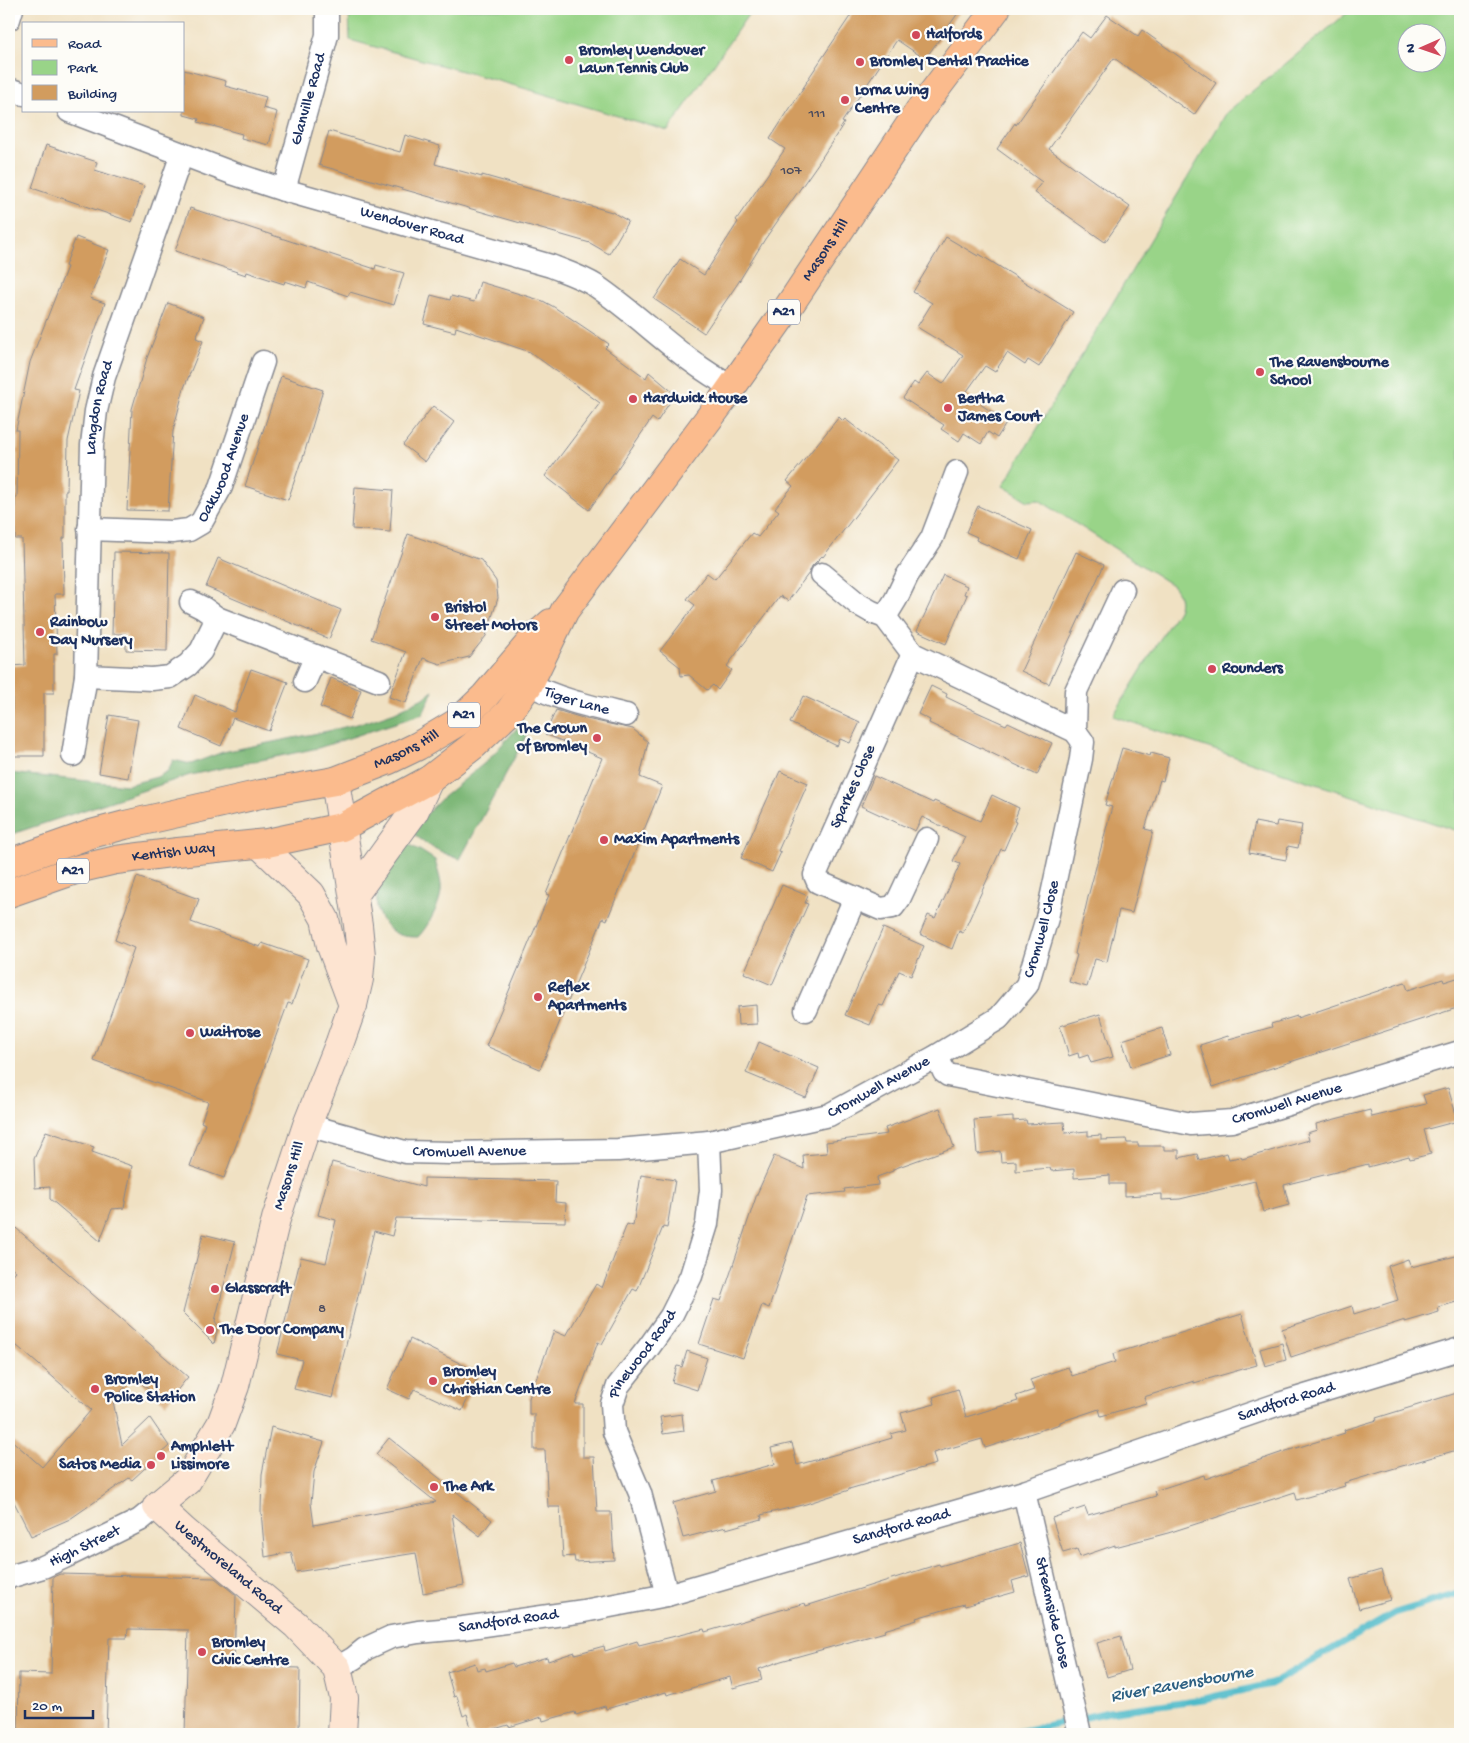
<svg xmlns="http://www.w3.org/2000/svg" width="1469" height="1743" font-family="'Gochi Hand',sans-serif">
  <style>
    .green { fill: #99d488; stroke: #5a8273; fill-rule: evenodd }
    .forest { fill: #7ab674; stroke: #4a7269 }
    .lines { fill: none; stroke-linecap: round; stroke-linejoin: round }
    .stream { stroke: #4ebac9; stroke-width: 7 }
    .building { fill: #d29c5e }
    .street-casing { stroke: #868890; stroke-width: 25 }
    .secondary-casing { stroke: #868890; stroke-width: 30 }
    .primary-casing { stroke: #868890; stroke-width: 30 }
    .street { stroke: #fff; stroke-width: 22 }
    .secondary { stroke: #fde4d1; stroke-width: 28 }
    .primary { stroke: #fbbb8d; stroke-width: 28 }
    .poi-dot { fill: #d1495b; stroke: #fdfcf7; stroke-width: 2 }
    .labels { text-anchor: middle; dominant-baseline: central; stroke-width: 4.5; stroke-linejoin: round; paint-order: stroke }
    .number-label { font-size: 14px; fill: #494a5e }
    .shield { fill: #fdfcf7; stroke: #5f6c8c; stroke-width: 1 }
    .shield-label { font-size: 15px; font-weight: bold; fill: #1b2f5e }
    .poi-label { font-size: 16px; font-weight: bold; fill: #1b2f5e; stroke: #fdfcf7; text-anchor: start }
    .street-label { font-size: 16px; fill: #1b2f5e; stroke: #fdfcf7 }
    .water-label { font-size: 18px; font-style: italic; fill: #2d6083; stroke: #fdfcf7 }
  </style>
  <rect width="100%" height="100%" fill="#fdfcf7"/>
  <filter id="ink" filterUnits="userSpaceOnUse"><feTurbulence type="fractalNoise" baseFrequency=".02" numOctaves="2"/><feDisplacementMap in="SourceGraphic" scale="10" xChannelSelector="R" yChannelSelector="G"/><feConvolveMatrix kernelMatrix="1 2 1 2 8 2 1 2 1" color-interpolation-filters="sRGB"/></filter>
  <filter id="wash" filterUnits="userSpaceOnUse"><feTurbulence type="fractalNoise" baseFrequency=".0096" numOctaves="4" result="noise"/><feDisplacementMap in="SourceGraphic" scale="20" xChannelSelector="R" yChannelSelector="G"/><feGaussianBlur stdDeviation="1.12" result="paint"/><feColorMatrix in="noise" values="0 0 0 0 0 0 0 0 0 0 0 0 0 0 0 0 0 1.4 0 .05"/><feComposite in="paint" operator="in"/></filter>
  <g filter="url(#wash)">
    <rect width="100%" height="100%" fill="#f0e1c3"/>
    <g class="green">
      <polygon points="349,9 752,9 668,131 534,91 350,40"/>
      <path d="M1352 9H1460V832L1113 716 1178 610C1182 601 1179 592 1172 585L1039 500 1028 501 1003 486 1227 112ZM1406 32H1436V62H1406Z"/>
    </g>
    <g class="forest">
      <polygon points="433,691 423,714 318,748 190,775 9,835 9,773 127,785 157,777 168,771 173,760 191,764 223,752 328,731 369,721 395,712 425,697"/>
      <path d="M519 726 530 729 460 859C441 853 425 844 410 831L442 798 487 761Z"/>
      <path d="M406 843 421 851 435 860C437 869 442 881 441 891 440 905 427 928 418 937 403 937 393 935 384 923 363 897 392 866 406 843Z"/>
    </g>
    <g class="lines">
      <polyline class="stream" points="1009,1734 1109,1712 1203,1699 1271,1684 1395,1613 1460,1593"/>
    </g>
    <g id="blocks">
      <g class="building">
        <polygon points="855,9 961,9 925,59 897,40 842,122 844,123 819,162 765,239 738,283 704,333 654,299 680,259 704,275 738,222 736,220 785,149 770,139 807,82 806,82"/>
        <polygon points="1107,15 1138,36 1142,30 1216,83 1194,115 1114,58 1049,149 1130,207 1105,242 1034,192 1042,182 997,149 1015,123 1016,125 1082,32 1090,38"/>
        <polygon points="184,70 226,81 225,86 266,97 263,108 277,112 269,145 241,138 242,134 198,122 199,119 184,115"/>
        <polygon points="329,131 400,152 405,135 421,140 440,146 435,164 482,177 482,175 612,212 628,221 609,254 590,243 319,165"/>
        <polygon points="46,145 97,162 95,170 144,186 132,222 32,188"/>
        <polygon points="190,208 375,269 376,265 404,273 394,305 350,292 348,296 308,282 306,288 285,281 284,284 247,272 246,275 175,251"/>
        <polygon points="76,237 109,250 90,298 105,303 74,390 79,391 68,441 67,491 65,491 65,538 63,538 64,594 55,594 57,654 54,654 54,693 44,693 44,756 9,756 9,710 12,710 12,666 25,665 22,539 15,539 15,497 17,497 18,430 16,430 30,362 67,267 65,266"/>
        <polygon points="946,237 978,256 979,254 1073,312 1039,367 1028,360 1025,365 1007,353 995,372 985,366 965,394 1007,422 997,438 988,432 981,444 964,433 959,441 941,429 944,425 903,398 914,382 918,385 927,373 943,384 963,355 917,327 932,303 913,292"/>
        <polygon points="480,282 543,301 554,307 609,344 605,348 646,378 649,372 675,394 657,422 652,418 589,510 545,476 600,403 530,352 456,327 455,332 424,324 431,295 450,300 451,296 474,302"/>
        <polygon points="168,303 204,317 196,338 203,341 184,388 173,431 168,511 127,510 132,409 147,358"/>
        <polygon points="281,376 323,390 302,461 301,461 288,500 245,486"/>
        <polygon points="433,406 454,422 425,462 403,445"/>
        <polygon points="839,417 843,421 845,419 849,422 898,460 823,557 822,556 812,566 809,573 788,601 780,596 727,666 732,670 718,690 713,685 707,690 689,675 681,676 680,667 660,651 695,605 687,599 707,573 715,579 752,533 758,537 779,511 775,508 793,486 787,481"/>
        <polygon points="355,487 393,490 390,532 352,529"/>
        <polygon points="978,506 1032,530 1019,559 976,540 977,537 966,532"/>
        <polygon points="408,534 481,560 496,581 498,598 486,636 469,657 440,664 423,658 406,703 389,697 406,652 371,639"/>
        <polygon points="114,552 169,553 167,651 126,650 126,634 112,634"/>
        <polygon points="1076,552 1104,565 1049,684 1021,671"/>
        <polygon points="218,558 341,610 329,639 206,587"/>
        <polygon points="943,575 967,586 964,594 967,595 946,644 917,631"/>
        <polygon points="251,669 288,682 269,731 233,718 221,746 181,729 195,695 235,712"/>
        <polygon points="331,678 361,690 350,719 320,707"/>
        <polygon points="931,686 947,694 946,697 977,712 1006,725 1008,722 1052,743 1037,775 929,723 930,720 918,714"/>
        <polygon points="803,696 860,722 850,743 840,739 837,746 790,723"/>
        <polygon points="556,710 586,719 633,729 648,742 640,777 662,786 607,920 603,918 540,1069 486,1046 549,895 546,894 602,758 545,734"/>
        <polygon points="109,715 138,720 128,778 99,773"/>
        <polygon points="1122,748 1150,756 1151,753 1169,758 1163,781 1160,780 1145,829 1153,831 1132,913 1119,910 1107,962 1095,959 1087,987 1069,982 1077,955 1075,954 1089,893 1112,807 1105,805"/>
        <polygon points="780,771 808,783 778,851 781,852 772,872 741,858"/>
        <polygon points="874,776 933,803 934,801 980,821 992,795 1019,808 1014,821 1016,822 1004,850 1001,849 963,933 959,931 952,949 920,934 928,915 935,918 945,897 960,864 953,861 965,837 922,817 915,831 861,806"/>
        <polygon points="1277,821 1302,825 1298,848 1288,846 1286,860 1249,853 1255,822 1276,826"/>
        <polygon points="137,877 199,899 191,922 260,947 262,943 308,959 292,1004 288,1003 224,1178 190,1166 205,1124 201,1122 208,1102 94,1061 134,948 115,940"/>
        <polygon points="782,885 808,896 805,903 808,904 772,985 744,973"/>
        <polygon points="883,928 924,946 911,976 899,971 883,1006 879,1005 870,1025 845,1015"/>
        <polygon points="1460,977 1460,1007 1213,1087 1200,1045 1228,1036 1229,1039 1272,1027 1271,1024 1297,1016 1297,1018 1405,982 1408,990 1443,979 1444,982"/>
        <polygon points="756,1005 757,1024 738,1025 737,1007"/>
        <polygon points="1100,1014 1113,1057 1091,1063 1088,1055 1079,1058 1078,1053 1069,1056 1060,1026"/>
        <polygon points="1162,1028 1170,1055 1131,1067 1122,1040"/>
        <polygon points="759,1042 819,1068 806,1098 746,1073"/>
        <polygon points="1448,1088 1458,1121 1424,1130 1431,1154 1410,1159 1409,1156 1368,1167 1368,1164 1284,1185 1289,1205 1263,1212 1255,1181 1180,1199 1162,1200 1162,1194 1125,1196 1125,1184 1110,1184 1110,1175 1074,1178 1074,1169 1051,1171 1050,1168 1016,1171 1016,1161 1001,1162 1000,1151 977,1154 974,1120 1013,1117 1013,1121 1026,1120 1027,1124 1064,1122 1065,1133 1088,1131 1088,1136 1101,1135 1101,1140 1126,1139 1127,1143 1138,1143 1138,1146 1164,1146 1164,1150 1179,1150 1179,1158 1197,1154 1199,1160 1227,1153 1229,1159 1241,1157 1242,1159 1309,1140 1307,1133 1317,1130 1316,1124 1370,1110 1372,1117 1426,1104 1423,1095"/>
        <polygon points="940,1108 954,1147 893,1169 893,1171 877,1177 878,1185 844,1189 845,1192 807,1196 769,1308 762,1305 743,1358 699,1344 714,1299 721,1301 757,1194 774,1156 804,1169 803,1155 827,1153 826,1142 887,1134 885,1128"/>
        <polygon points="46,1131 94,1147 92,1152 132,1166 124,1208 112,1209 100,1241 50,1199 50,1187 35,1188 34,1159"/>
        <polygon points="332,1162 424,1187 424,1178 556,1181 555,1202 566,1203 565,1222 396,1218 392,1236 374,1231 333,1398 294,1389 302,1360 277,1354 301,1257 326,1263 336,1220 318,1215"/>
        <polygon points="641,1175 675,1180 667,1228 663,1227 637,1291 633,1289 602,1344 598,1342 575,1404 583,1404 583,1457 594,1457 597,1512 611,1512 614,1560 575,1562 574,1556 563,1557 560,1507 548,1507 545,1450 534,1450 534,1414 529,1414 529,1398 554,1331 566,1336 596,1284 602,1288 627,1224 633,1226"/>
        <polygon points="9,1222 188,1377 166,1404 134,1377 113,1401 122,1445 150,1418 169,1446 132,1480 129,1478 70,1519 31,1536 9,1492 9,1438 42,1467 91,1410 9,1339 9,1279 16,1271 9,1265"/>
        <polygon points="203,1234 235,1242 215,1321 218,1326 214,1344 183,1313"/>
        <polygon points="1460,1255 1460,1301 1438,1307 1439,1312 1405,1322 1405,1320 1291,1357 1282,1329 1352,1306 1354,1314 1398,1300 1388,1266 1408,1259 1411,1267"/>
        <polygon points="1242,1314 1257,1365 1194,1383 1194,1381 1144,1397 1146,1403 1101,1416 1099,1409 1060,1422 1060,1424 985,1448 982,1439 933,1453 936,1464 849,1489 849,1490 806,1504 761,1515 762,1519 726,1529 726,1527 683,1538 673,1503 716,1491 713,1481 775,1464 771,1448 792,1443 797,1465 855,1449 892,1438 891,1434 906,1430 901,1413 935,1404 933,1397 958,1389 966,1417 1018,1401 1016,1396 1034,1390 1030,1380 1068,1367 1072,1376 1115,1362 1113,1354"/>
        <polygon points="410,1339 480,1373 462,1411 414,1389 409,1399 387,1389"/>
        <polygon points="1282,1343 1286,1360 1265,1366 1260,1349"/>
        <polygon points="687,1351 707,1358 697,1390 672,1382 677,1366 682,1367"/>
        <polygon points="1460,1392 1460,1449 1344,1483 1345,1486 1297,1500 1295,1492 1168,1533 1115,1547 1115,1545 1080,1557 1077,1549 1063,1553 1052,1518 1085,1507 1088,1515 1156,1496 1154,1491 1204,1475 1205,1479 1283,1452 1345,1433 1344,1430 1377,1420 1376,1418"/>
        <polygon points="682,1414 684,1431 663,1434 660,1417"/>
        <polygon points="271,1427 324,1442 314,1472 311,1503 314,1525 436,1502 376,1454 389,1438 492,1520 480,1536 452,1514 464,1585 423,1593 416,1553 296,1572 291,1552 265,1557 261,1511 262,1474"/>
        <polygon points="1020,1543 1029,1576 1012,1581 1015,1592 965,1606 964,1604 916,1618 917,1620 884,1630 885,1632 781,1661 759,1669 762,1680 733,1688 730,1677 667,1695 666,1692 606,1709 605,1706 576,1715 575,1712 543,1721 542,1717 509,1727 508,1725 478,1734 473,1734 467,1714 463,1716 457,1696 454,1697 447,1672 475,1663 477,1670 485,1668 486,1671 512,1663 514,1667 547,1657 548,1661 575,1652 575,1654 604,1646 605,1651 637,1641 639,1645 704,1629 705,1632 805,1603 806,1606 939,1564 940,1566"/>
        <polygon points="1381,1570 1390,1600 1359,1609 1350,1579"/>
        <polygon points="60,1574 215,1578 236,1595 234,1666 300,1668 299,1734 185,1734 188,1630 128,1629 127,1638 109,1638 106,1734 18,1734 19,1673 51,1674 53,1577"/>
        <polygon points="1121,1636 1130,1670 1107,1677 1097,1643"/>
      </g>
    </g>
  </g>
  <g filter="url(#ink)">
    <use href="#blocks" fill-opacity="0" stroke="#868890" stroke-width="1"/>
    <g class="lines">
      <defs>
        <g id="street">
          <polyline points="9,19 12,9"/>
          <polyline points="9,89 24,94"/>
          <path id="s1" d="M69 111 232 173 284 190 551 266C566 272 582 277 596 286 643 318 681 360 732 387"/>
          <path id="s2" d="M284 190 327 35V9"/>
          <path id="s3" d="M89 529 172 532 189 530 201 523 221 487 263 362"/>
          <polyline points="191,602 203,608 217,618"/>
          <polyline points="885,617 896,599 907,576 932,538 957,472"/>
          <polyline points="913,654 815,875 818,882 881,909 893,907 899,899 927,839"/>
          <polyline points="86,676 152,679 170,677 188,665 201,651 217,618 379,681"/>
          <polyline points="305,681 316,656"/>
          <path id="s4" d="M529 684C559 700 593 707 626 715"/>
          <polyline points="1075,731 1076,691 1123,590"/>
          <path id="s5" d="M73 755 86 676 92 445 96 411 104 377 182 154"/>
          <polyline points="806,1010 855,898"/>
          <path id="s6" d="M937 1056 944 1072 948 1075 1191 1124 1232 1121 1460 1052"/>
          <path id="s7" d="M307 1125 405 1152 450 1153 618 1150 709 1142 829 1115 937 1056 999 1018 1027 985 1047 918 1081 759 1083 742 1075 731 913 654 885 617 872 612 858 604 822 574"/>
          <path id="s8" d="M1024 1492 1080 1734"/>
          <path id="s9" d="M9 1577 43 1567 69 1555 140 1520 157 1506"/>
          <path id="s10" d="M667 1595 640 1493 614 1432 612 1404 618 1386 649 1347 671 1316 691 1276 707 1224 709 1206 711 1190 709 1142"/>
          <path id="s11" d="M337 1668 354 1658 365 1649 391 1637 418 1632 463 1628 584 1611 667 1595 1024 1492 1279 1404 1460 1349"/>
        </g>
        <g id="secondary">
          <path id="s12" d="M335 781 358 925 361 956 359 979 353 1005 340 1042 307 1125 276 1219 235 1386 221 1424 187 1481 157 1506 184 1531 296 1625 337 1668 344 1698 342 1734"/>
          <polyline points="259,844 311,894 325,919 331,946 353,1005"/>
          <polyline points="354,895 414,812 429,780"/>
        </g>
        <g id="primary">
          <path id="s13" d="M9 863 91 834 125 825 261 794 335 781 389 760 418 746 458 722 485 696 535 637 551 623"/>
          <path id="s14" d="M9 893 78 869 116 860 178 852 267 843 342 827 429 780 474 745 509 712 529 684 565 610 722 401 787 309 919 111 996 9"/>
        </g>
      </defs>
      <use href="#street" class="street-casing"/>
      <use href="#secondary" class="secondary-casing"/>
      <use href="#primary" class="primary-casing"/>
      <use href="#street" class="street"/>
      <use href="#secondary" class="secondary"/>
      <use href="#primary" class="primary"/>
    </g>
  </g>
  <g class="poi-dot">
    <circle cx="916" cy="35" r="5"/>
    <circle cx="569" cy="60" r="5"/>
    <circle cx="860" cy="62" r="5"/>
    <circle cx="845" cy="100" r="5"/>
    <circle cx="1260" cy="372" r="5"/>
    <circle cx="633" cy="399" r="5"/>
    <circle cx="948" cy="408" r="5"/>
    <circle cx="435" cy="617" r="5"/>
    <circle cx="40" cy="632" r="5"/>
    <circle cx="1212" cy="669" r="5"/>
    <circle cx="597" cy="738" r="5"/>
    <circle cx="604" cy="840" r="5"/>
    <circle cx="538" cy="997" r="5"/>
    <circle cx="190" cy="1033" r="5"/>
    <circle cx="215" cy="1289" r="5"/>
    <circle cx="210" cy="1330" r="5"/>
    <circle cx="433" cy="1381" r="5"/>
    <circle cx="95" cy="1389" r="5"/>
    <circle cx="161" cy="1456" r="5"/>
    <circle cx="151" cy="1465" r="5"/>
    <circle cx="434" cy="1487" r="5"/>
    <circle cx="202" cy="1652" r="5"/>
  </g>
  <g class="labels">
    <g class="number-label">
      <text x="817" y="114">111</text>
      <text x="791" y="171">107</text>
      <text x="322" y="1309">8</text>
    </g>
    <g class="shield">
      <rect x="768" y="299.5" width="32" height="25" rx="4"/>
      <rect x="448" y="702.5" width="32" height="25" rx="4"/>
      <rect x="57" y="858.5" width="32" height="25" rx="4"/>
    </g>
    <g class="shield-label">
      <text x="784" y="312">A21</text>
      <text x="464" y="715">A21</text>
      <text x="73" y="871">A21</text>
    </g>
    <g class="poi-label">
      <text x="926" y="35">Halfords</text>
      <text x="579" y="51">Bromley Wendover<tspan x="579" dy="18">Lawn Tennis Club</tspan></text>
      <text x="870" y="62">Bromley Dental Practice</text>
      <text x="855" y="91">Lorna Wing<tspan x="855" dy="18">Centre</tspan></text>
      <text x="1270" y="363">The Ravensbourne<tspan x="1270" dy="18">School</tspan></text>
      <text x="643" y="399">Hardwick House</text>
      <text x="958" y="399">Bertha<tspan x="958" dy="18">James Court</tspan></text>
      <text x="445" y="608">Bristol<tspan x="445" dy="18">Street Motors</tspan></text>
      <text x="50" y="623">Rainbow<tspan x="50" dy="18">Day Nursery</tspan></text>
      <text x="1222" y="669">Rounders</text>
      <text x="587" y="729" text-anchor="end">The Crown<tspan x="587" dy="18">of Bromley</tspan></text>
      <text x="614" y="840">Maxim Apartments</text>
      <text x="548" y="988">Reflex<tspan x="548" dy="18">Apartments</tspan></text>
      <text x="200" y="1033">Waitrose</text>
      <text x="225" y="1289">Glasscraft</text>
      <text x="220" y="1330">The Door Company</text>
      <text x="443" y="1372">Bromley<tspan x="443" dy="18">Christian Centre</tspan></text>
      <text x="105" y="1380">Bromley<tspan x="105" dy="18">Police Station</tspan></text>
      <text x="171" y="1447">Amphlett<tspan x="171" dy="18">Lissimore</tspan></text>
      <text x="141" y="1465" text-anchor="end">Satos Media</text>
      <text x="444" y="1487">The Ark</text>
      <text x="212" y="1643">Bromley<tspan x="212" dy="18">Civic Centre</tspan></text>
    </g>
    <g class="street-label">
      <text stroke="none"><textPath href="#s2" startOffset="94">Glanville Road</textPath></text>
      <text stroke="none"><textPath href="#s1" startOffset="362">Wendover Road</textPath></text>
      <text stroke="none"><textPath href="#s14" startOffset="1106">Masons Hill</textPath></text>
      <text stroke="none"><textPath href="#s5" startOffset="349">Langdon Road</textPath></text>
      <text stroke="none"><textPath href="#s3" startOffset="174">Oakwood Avenue</textPath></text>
      <text stroke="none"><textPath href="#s4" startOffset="51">Tiger Lane</textPath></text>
      <text stroke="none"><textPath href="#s13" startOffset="415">Masons Hill</textPath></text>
      <text transform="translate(854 787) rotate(-66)">Sparkes Close</text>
      <text stroke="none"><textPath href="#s14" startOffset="170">Kentish Way</textPath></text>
      <text stroke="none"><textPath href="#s7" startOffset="826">Cromwell Close</textPath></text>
      <text stroke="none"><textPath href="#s7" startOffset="586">Cromwell Avenue</textPath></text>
      <text stroke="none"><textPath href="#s6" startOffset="369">Cromwell Avenue</textPath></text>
      <text stroke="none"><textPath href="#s7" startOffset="166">Cromwell Avenue</textPath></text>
      <text transform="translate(290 1176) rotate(-72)">Masons Hill</text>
      <text stroke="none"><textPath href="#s10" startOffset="259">Pinewood Road</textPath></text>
      <text stroke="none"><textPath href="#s11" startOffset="991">Sandford Road</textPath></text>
      <text stroke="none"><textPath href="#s11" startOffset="586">Sandford Road</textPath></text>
      <text stroke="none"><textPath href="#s9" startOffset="82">High Street</textPath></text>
      <text stroke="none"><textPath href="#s12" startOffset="866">Westmoreland Road</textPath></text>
      <text stroke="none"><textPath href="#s8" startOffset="124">Streamside Close</textPath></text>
      <text stroke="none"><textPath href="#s11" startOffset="181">Sandford Road</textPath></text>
    </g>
    <g class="water-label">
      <text transform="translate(1182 1685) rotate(-10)">River Ravensbourne</text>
    </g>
  </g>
  <rect width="1469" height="1743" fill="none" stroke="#fdfcf7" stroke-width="30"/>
  <rect x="22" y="22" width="162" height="90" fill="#fdfcf7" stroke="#a3aaba"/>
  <rect x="32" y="39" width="25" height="8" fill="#fbbb8d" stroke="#a3aaba"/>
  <text x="68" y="48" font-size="15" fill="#1b2f5e">Road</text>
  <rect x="32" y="60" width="25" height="15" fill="#99d488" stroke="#a3aaba"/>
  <text x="68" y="72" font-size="15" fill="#1b2f5e">Park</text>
  <rect x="32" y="85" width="25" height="15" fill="#d29c5e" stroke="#a3aaba"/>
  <text x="68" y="98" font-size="15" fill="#1b2f5e">Building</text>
  <g transform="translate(1422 48) rotate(268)"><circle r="24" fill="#fdfcf7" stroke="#a3aaba"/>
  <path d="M0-4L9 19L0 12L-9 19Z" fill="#d1495b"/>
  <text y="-8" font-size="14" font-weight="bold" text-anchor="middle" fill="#1b2f5e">N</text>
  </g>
  <path d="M25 1710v8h68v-8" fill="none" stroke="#1b2f5e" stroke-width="2.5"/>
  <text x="32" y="1710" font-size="15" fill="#1b2f5e" stroke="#fdfcf7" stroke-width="4" paint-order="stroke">20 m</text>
</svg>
